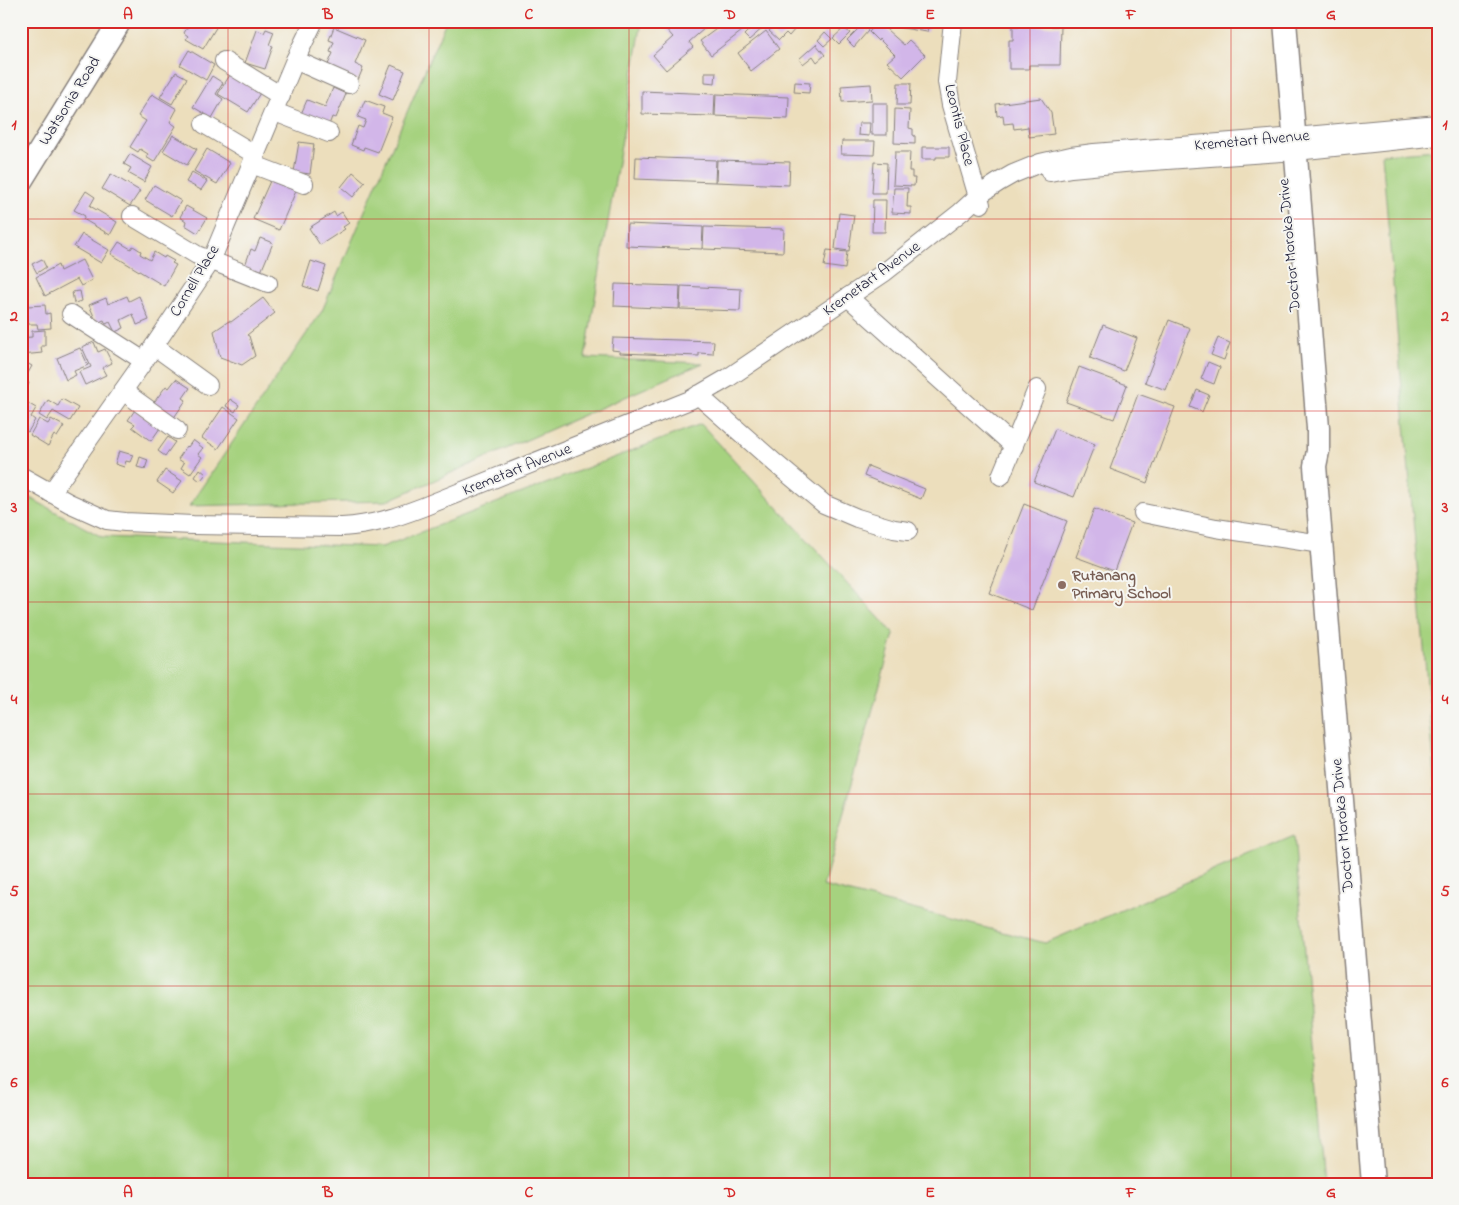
<svg xmlns="http://www.w3.org/2000/svg" width="1459" height="1205" font-family="'Indie Flower',sans-serif">
  <style>
    .green { fill: #a6d27f; stroke: #647a5d }
    .building { fill: #d2b6e9 }
    .lines { fill: none; stroke-linecap: round; stroke-linejoin: round }
    .minor-casing { stroke: #87807c; stroke-width: 20 }
    .major-casing { stroke: #87807c; stroke-width: 25 }
    .minor { stroke: #fff; stroke-width: 18 }
    .major { stroke: #fff; stroke-width: 22 }
    .grid { fill: none; stroke: #d62828; stroke-width: 1; stroke-opacity: 0.55 }
    .education-dot { fill: #8d6e63; stroke: #f6f6f2; stroke-width: 2 }
    .labels { text-anchor: middle; dominant-baseline: central; stroke-width: 4; stroke-linejoin: round; paint-order: stroke }
    .street-label { font-size: 16px; fill: #22223b; stroke: #f6f6f2 }
    .education-label { font-size: 16px; font-weight: bold; fill: #785e54; stroke: #f6f6f2; text-anchor: start }
    .neatline { fill: none; stroke: #d62828; stroke-width: 2 }
    .grid-label { font-size: 16px; text-anchor: middle; font-weight: bold; fill: #d62828 }
  </style>
  <rect width="100%" height="100%" fill="#f6f6f2"/>
  <filter id="ink" filterUnits="userSpaceOnUse"><feTurbulence type="fractalNoise" baseFrequency=".02" numOctaves="2"/><feDisplacementMap in="SourceGraphic" scale="10" xChannelSelector="R" yChannelSelector="G"/><feConvolveMatrix kernelMatrix="1 2 1 2 8 2 1 2 1" color-interpolation-filters="sRGB"/></filter>
  <filter id="wash" filterUnits="userSpaceOnUse"><feTurbulence type="fractalNoise" baseFrequency=".0096" numOctaves="4" result="noise"/><feDisplacementMap in="SourceGraphic" scale="20" xChannelSelector="R" yChannelSelector="G"/><feGaussianBlur stdDeviation="1.12" result="paint"/><feColorMatrix in="noise" values="0 0 0 0 0 0 0 0 0 0 0 0 0 0 0 0 0 1.4 0 .05"/><feComposite in="paint" operator="in"/></filter>
  <g filter="url(#wash)">
    <rect width="100%" height="100%" fill="#ecdebc"/>
    <g class="green">
      <polygon points="446,21 642,21 585,358 703,363 387,501 189,506 322,311"/>
      <polygon points="1438,150 1438,813 1382,154"/>
      <polygon points="701,424 894,634 823,886 1045,943 1294,836 1324,1184 21,1184 21,493 102,537 382,547"/>
    </g>
    <g id="blocks">
      <g class="building">
        <polygon points="191,21 220,21 203,49 186,39 188,36 184,33"/>
        <polygon points="673,21 713,21 689,42 693,47 666,70 653,55 673,37 665,28"/>
        <polygon points="727,21 735,21 742,31 711,55 700,41"/>
        <polygon points="778,21 802,21 789,36 786,33 779,40 769,31"/>
        <polygon points="885,21 929,21 927,32 884,25"/>
        <polygon points="757,22 763,28 749,40 744,35"/>
        <polygon points="878,22 904,45 909,40 925,55 903,77 887,62 895,55 879,39 878,41 869,32"/>
        <polygon points="862,25 868,31 854,47 847,40"/>
        <polygon points="1013,26 1061,26 1060,65 1029,65 1029,69 1009,69 1009,40 1013,40"/>
        <polygon points="334,27 365,40 355,64 363,68 358,80 327,67 333,53 330,52 334,42 329,40"/>
        <polygon points="844,28 850,33 839,44 833,38"/>
        <polygon points="266,29 274,32 269,45 273,46 265,69 245,63 257,30 264,33"/>
        <polygon points="766,31 779,49 751,71 738,53"/>
        <polygon points="825,32 832,39 824,46 818,40"/>
        <polygon points="816,44 825,55 817,62 813,56 803,64 799,59"/>
        <polygon points="189,50 214,65 206,80 180,65"/>
        <polygon points="391,65 405,71 393,100 379,94"/>
        <polygon points="176,72 187,78 172,104 160,97"/>
        <polygon points="705,72 716,72 715,83 705,82"/>
        <polygon points="230,75 260,93 248,112 218,94"/>
        <polygon points="212,76 223,83 216,94 223,99 212,118 193,107"/>
        <polygon points="795,82 810,83 809,93 794,92"/>
        <polygon points="898,83 911,83 910,105 897,105"/>
        <polygon points="871,84 872,100 842,102 841,86"/>
        <polygon points="333,88 346,94 336,118 332,117 329,125 301,114 307,100 325,107"/>
        <polygon points="642,91 715,94 714,116 642,114"/>
        <polygon points="152,94 177,109 170,122 176,126 154,162 146,157 148,154 140,149 138,152 130,147 146,121 138,116"/>
        <polygon points="716,94 789,97 788,119 715,116"/>
        <polygon points="1041,98 1051,113 1054,134 1029,137 1028,127 1014,129 1013,123 1004,124 1003,115 997,116 996,104"/>
        <polygon points="365,100 384,107 382,113 392,117 378,152 364,147 363,150 351,145 358,126 363,128 366,120 358,117"/>
        <rect x="872" y="103" width="15" height="32"/>
        <polygon points="895,109 910,110 909,128 913,129 913,135 915,136 915,144 894,143"/>
        <polygon points="859,123 870,123 869,136 858,135"/>
        <polygon points="173,135 197,149 187,165 163,151"/>
        <polygon points="842,141 875,141 874,155 841,154"/>
        <polygon points="299,142 314,144 310,174 294,172"/>
        <polygon points="922,147 949,147 949,157 936,157 936,159 922,159"/>
        <polygon points="207,149 230,163 217,184 194,171"/>
        <polygon points="895,152 910,152 909,171 912,171 912,178 915,178 914,186 893,185"/>
        <polygon points="130,154 152,167 144,182 128,173 131,168 124,164"/>
        <polygon points="636,157 716,160 715,182 635,179"/>
        <polygon points="717,160 790,162 789,185 716,182"/>
        <polygon points="874,162 887,163 886,193 872,193"/>
        <polygon points="192,172 207,181 201,190 186,182"/>
        <polygon points="353,172 365,182 353,197 341,187"/>
        <polygon points="111,174 140,191 130,206 102,189"/>
        <polygon points="270,181 296,191 279,230 253,219"/>
        <polygon points="154,185 181,201 172,216 145,200"/>
        <polygon points="894,188 908,188 907,207 911,207 911,214 892,213"/>
        <polygon points="86,191 95,197 90,206 117,222 110,235 83,219 85,216 74,210"/>
        <polygon points="873,200 886,200 885,232 872,232"/>
        <polygon points="186,206 207,218 198,233 185,225 186,221 180,217"/>
        <polygon points="334,212 336,216 342,212 349,223 343,227 345,229 320,245 309,228"/>
        <polygon points="839,213 854,215 849,251 835,249"/>
        <polygon points="627,224 703,227 702,249 626,246"/>
        <polygon points="704,227 784,229 783,252 703,249"/>
        <polygon points="82,234 109,250 101,263 74,247"/>
        <polygon points="260,238 273,243 260,274 244,268 251,249 255,251"/>
        <polygon points="119,242 131,249 133,246 141,251 140,254 150,260 154,252 164,258 165,256 174,261 172,263 176,265 164,286 111,254"/>
        <polygon points="827,250 847,252 845,269 824,266"/>
        <polygon points="42,259 46,267 37,273 32,264"/>
        <polygon points="82,260 92,280 81,286 77,279 45,296 36,277 58,265 60,271"/>
        <polygon points="311,261 326,266 318,291 303,286"/>
        <polygon points="615,284 680,286 679,309 614,306"/>
        <polygon points="681,286 741,289 740,311 680,309"/>
        <polygon points="80,291 82,301 74,303 72,292"/>
        <polygon points="127,296 129,301 139,296 149,320 137,325 133,314 121,320 124,328 115,332 110,322 106,324 104,320 97,323 89,305 106,298 108,304"/>
        <polygon points="263,298 275,313 247,335 249,336 255,356 242,365 220,357 214,331 229,321 231,322"/>
        <polygon points="45,305 46,314 50,313 51,328 38,329 37,324 28,324 27,306"/>
        <polygon points="1169,320 1190,328 1166,390 1145,382"/>
        <polygon points="1103,325 1137,338 1124,371 1090,358"/>
        <polygon points="45,330 45,346 41,346 42,353 22,355 21,338 32,337 32,331"/>
        <polygon points="613,338 714,341 713,354 699,353 699,356 620,353 620,351 612,350"/>
        <polygon points="1218,338 1230,343 1224,360 1211,355"/>
        <polygon points="94,342 98,352 105,349 112,363 102,368 106,375 85,385 79,372 91,367 82,347"/>
        <polygon points="80,348 88,365 74,371 76,375 66,380 57,358"/>
        <polygon points="21,360 32,366 24,380 29,383 24,393 21,392"/>
        <polygon points="1208,362 1220,367 1214,384 1201,379"/>
        <polygon points="1079,367 1127,385 1114,419 1066,402"/>
        <polygon points="176,379 190,388 183,398 186,400 173,419 152,405 166,386 169,388"/>
        <polygon points="1197,390 1209,395 1202,412 1190,407"/>
        <polygon points="1138,394 1175,407 1147,483 1110,469"/>
        <polygon points="21,399 36,408 31,417 35,420 28,432 21,428"/>
        <polygon points="62,399 78,408 70,421 53,411 47,420 39,415 48,400 58,406"/>
        <polygon points="230,399 239,405 235,412 226,406"/>
        <polygon points="223,407 239,418 218,449 202,438"/>
        <polygon points="135,410 160,428 151,441 132,427 135,424 128,420"/>
        <polygon points="39,419 48,424 51,419 64,426 57,437 54,435 48,446 30,435"/>
        <polygon points="1055,429 1095,444 1074,497 1034,482"/>
        <polygon points="168,437 175,442 165,456 158,451"/>
        <polygon points="193,440 203,448 198,454 202,457 190,474 181,468 184,463 178,459 187,446 188,447"/>
        <polygon points="119,451 133,455 130,462 126,461 124,467 115,464"/>
        <polygon points="140,457 148,460 145,469 137,467"/>
        <polygon points="868,466 925,489 921,499 864,476"/>
        <polygon points="200,469 206,474 200,481 195,477"/>
        <polygon points="165,470 182,481 173,493 157,482"/>
        <polygon points="1024,504 1067,521 1032,610 989,593"/>
        <polygon points="1094,509 1132,523 1114,571 1076,557"/>
      </g>
    </g>
  </g>
  <g filter="url(#ink)">
    <use href="#blocks" fill-opacity="0" stroke="#87807c" stroke-width="1"/>
    <g class="lines">
      <defs>
        <g id="minor">
          <polyline points="953,21 947,82 951,105 978,197 981,204"/>
          <polyline points="295,60 349,84"/>
          <polyline points="224,61 281,96"/>
          <polyline points="275,112 329,133"/>
          <polyline points="204,124 256,155"/>
          <polyline points="252,164 304,184"/>
          <polyline points="1050,172 1071,168 1124,163 1296,151 1438,136"/>
          <polyline points="132,216 197,255 268,283"/>
          <polyline points="848,297 1014,446"/>
          <polyline points="71,314 144,361"/>
          <polyline points="154,346 208,385"/>
          <polyline points="123,391 177,430"/>
          <polyline points="698,395 775,463 824,504 857,518 894,529 908,531"/>
          <path d="M21 476 69 503 107 520 125 522 193 525 342 527C373 525 394 518 423 507L690 400 728 378 885 272 961 212 982 193 999 182 1013 174 1040 163 1071 156 1094 153 1295 137 1438 124"/>
          <polyline points="1001,476 1037,389"/>
          <polyline points="51,493 144,361 211,261 295,60 314,21"/>
          <polyline points="1143,513 1216,528 1321,544"/>
        </g>
        <g id="major">
          <polyline points="1285,21 1318,428 1318,451 1315,466 1373,1184"/>
          <polyline points="21,181 120,21"/>
        </g>
      </defs>
      <use href="#minor" class="minor-casing"/>
      <use href="#major" class="major-casing"/>
      <use href="#minor" class="minor"/>
      <use href="#major" class="major"/>
    </g>
  </g>
  <path class="grid" d="M228 21V1184M429 21V1184M629 21V1184M830 21V1184M1030 21V1184M1231 21V1184M21 219H1438M21 411H1438M21 602H1438M21 794H1438M21 986H1438"/>
  <circle class="education-dot" cx="1062" cy="585" r="5"/>
  <g class="labels">
    <g class="street-label">
      <text transform="translate(70 101) rotate(-58)">Watsonia Road</text>
      <text transform="translate(959 125) rotate(76)">Leontis Place</text>
      <text transform="translate(1252 141) rotate(-5)">Kremetart Avenue</text>
      <text transform="translate(1290 245) rotate(-95)">Doctor Moroka Drive</text>
      <text transform="translate(872 279) rotate(-36)">Kremetart Avenue</text>
      <text transform="translate(195 281) rotate(-59)">Cornell Place</text>
      <text transform="translate(517 470) rotate(-22)">Kremetart Avenue</text>
      <text transform="translate(1343 825) rotate(-95)">Doctor Moroka Drive</text>
    </g>
    <g class="education-label">
      <text x="1072" y="576">Rutanang<tspan x="1072" dy="18">Primary School</tspan></text>
    </g>
  </g>
  <rect width="1459" height="1205" fill="none" stroke="#f6f6f2" stroke-width="55"/>
  <rect x="28" y="28" width="1404" height="1150" class="neatline"/>
  <g class="grid-label">
    <text x="128" y="19">A</text>
    <text x="328" y="19">B</text>
    <text x="529" y="19">C</text>
    <text x="730" y="19">D</text>
    <text x="930" y="19">E</text>
    <text x="1131" y="19">F</text>
    <text x="1331" y="19">G</text>
    <text x="14" y="129">1</text>
    <text x="1445" y="129">1</text>
    <text x="14" y="321">2</text>
    <text x="1445" y="321">2</text>
    <text x="14" y="512">3</text>
    <text x="1445" y="512">3</text>
    <text x="14" y="704">4</text>
    <text x="1445" y="704">4</text>
    <text x="14" y="896">5</text>
    <text x="1445" y="896">5</text>
    <text x="14" y="1087">6</text>
    <text x="1445" y="1087">6</text>
    <text x="128" y="1197">A</text>
    <text x="328" y="1197">B</text>
    <text x="529" y="1197">C</text>
    <text x="730" y="1197">D</text>
    <text x="930" y="1197">E</text>
    <text x="1131" y="1197">F</text>
    <text x="1331" y="1197">G</text>
  </g>
</svg>
